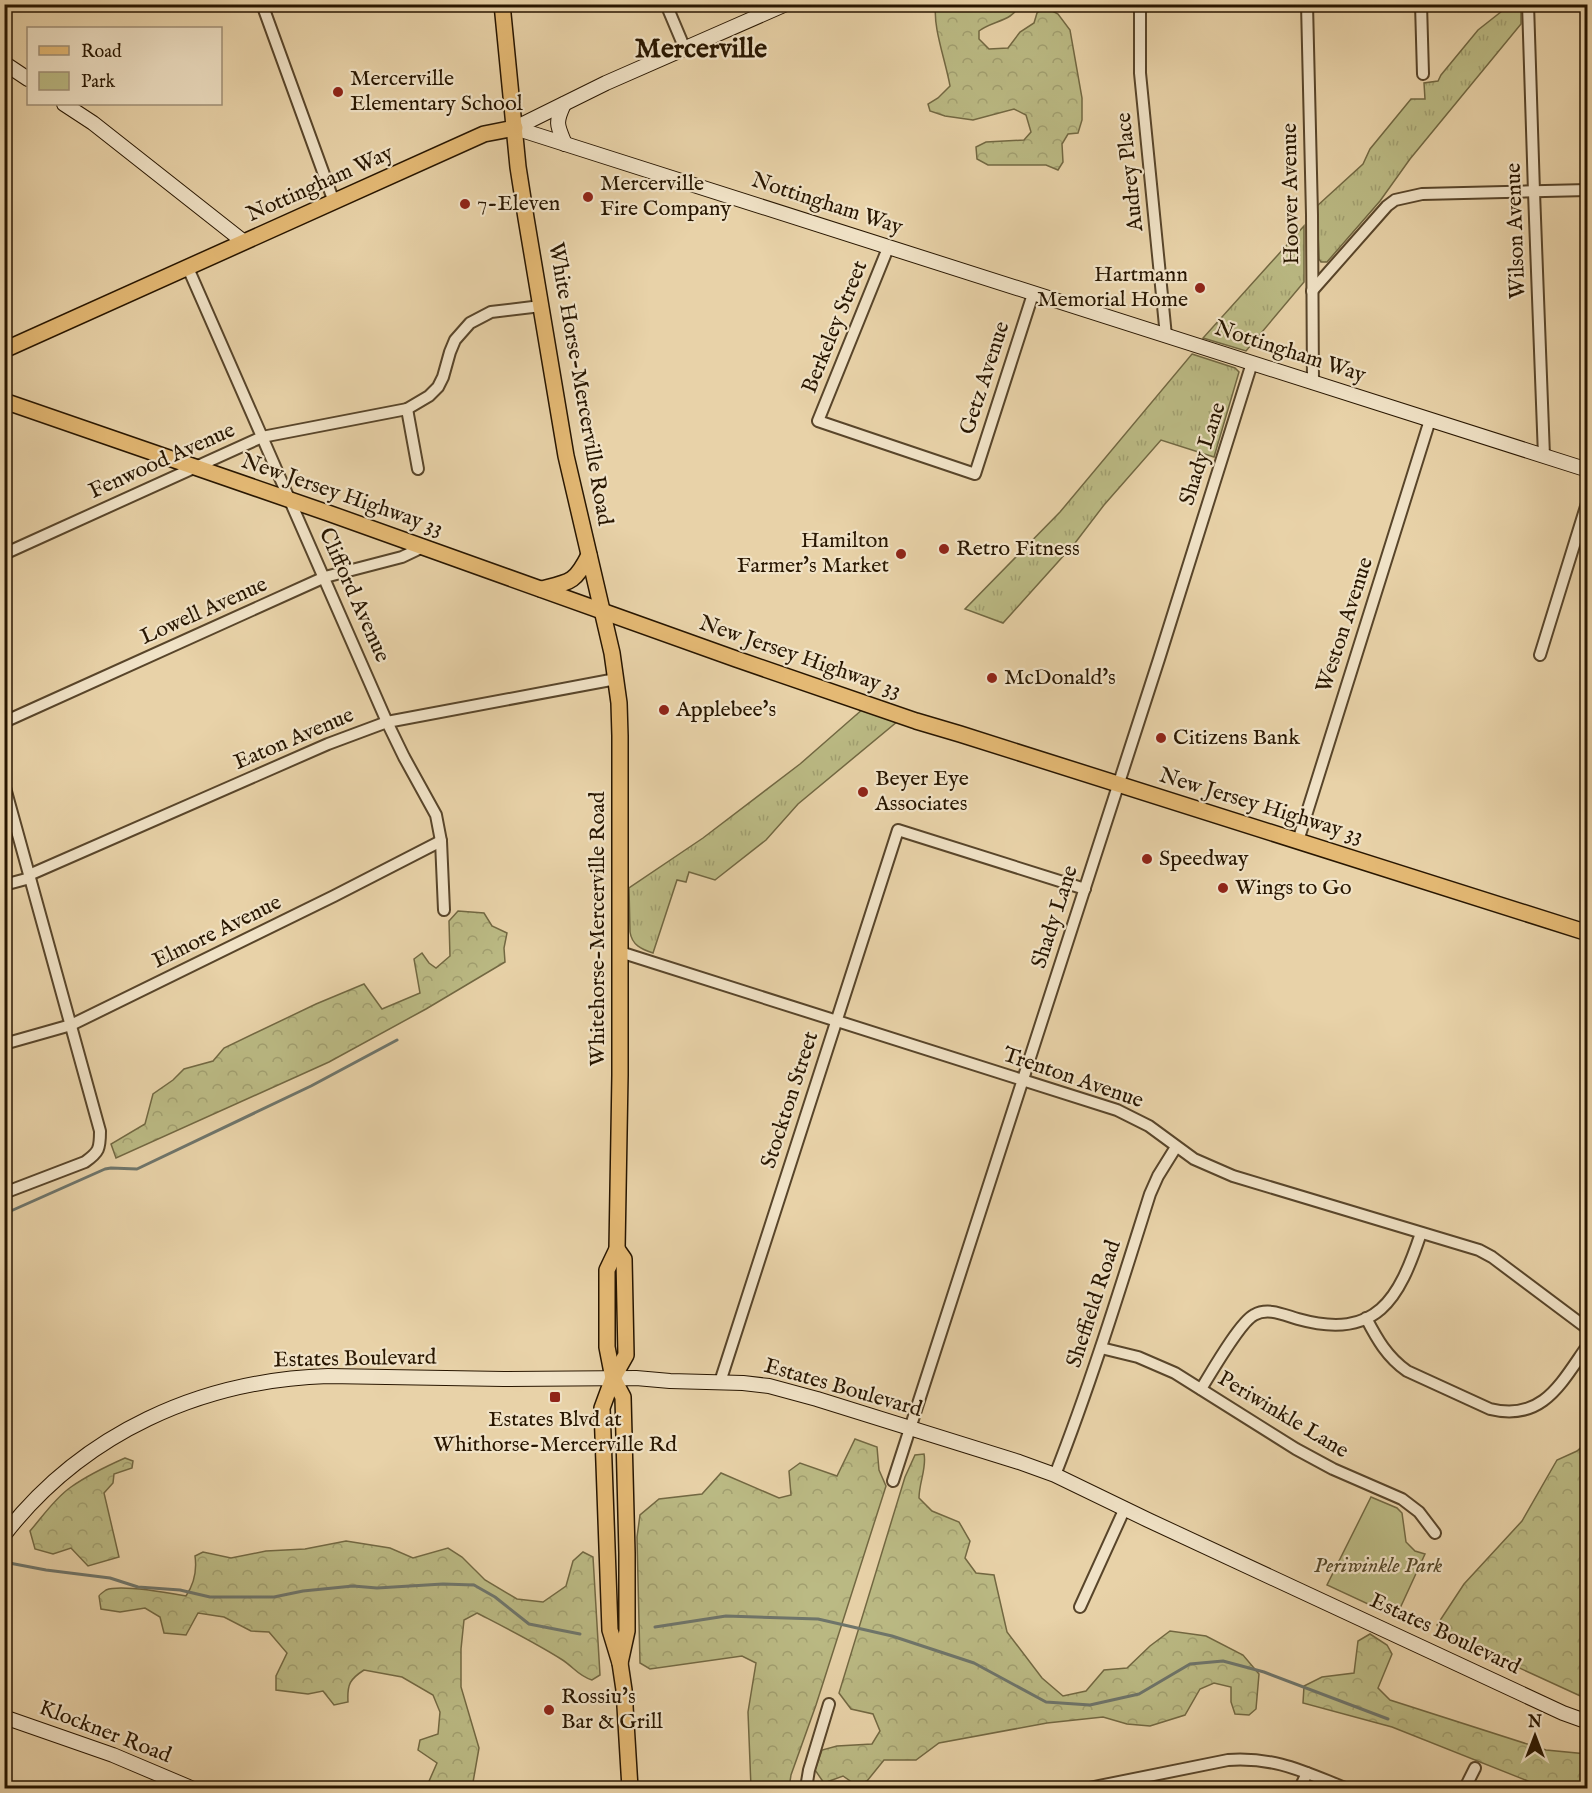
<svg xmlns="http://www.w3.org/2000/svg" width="1592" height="1793" font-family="'IM FELL English',serif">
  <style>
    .grass { fill: url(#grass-tufts); stroke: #726842; stroke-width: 1.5 }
    .forest { fill: url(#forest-crowns); stroke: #726842; stroke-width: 1.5 }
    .park { fill: #bbba84; stroke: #726842; stroke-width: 1.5 }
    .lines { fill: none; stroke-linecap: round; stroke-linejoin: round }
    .stream { stroke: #6e756b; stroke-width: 3 }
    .street-casing { stroke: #58452a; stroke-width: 14 }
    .secondary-casing { stroke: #281600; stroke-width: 16 }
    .primary-casing { stroke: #281600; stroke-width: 18 }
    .street { stroke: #f0e2c6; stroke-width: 10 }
    .secondary { stroke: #f0e2c6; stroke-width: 14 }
    .primary { stroke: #e4b974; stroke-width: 15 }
    .poi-dot { fill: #8f2418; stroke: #f0e2c6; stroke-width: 2 }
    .labels { text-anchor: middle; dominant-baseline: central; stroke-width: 4.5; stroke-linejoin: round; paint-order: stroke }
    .poi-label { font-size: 22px; fill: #281600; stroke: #f0e2c6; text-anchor: start }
    .street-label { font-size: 22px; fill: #281600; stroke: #f0e2c6 }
    .park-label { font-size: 22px; font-style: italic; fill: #544728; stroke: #f0e2c6 }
    .district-label { font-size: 28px; font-weight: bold; fill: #281600; stroke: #f0e2c6 }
  </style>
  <defs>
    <pattern id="grass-tufts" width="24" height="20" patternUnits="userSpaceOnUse" patternTransform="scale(1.5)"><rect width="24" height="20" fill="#bbba84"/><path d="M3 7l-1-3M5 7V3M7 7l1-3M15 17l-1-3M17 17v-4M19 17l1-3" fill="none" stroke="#a19f70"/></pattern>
    <pattern id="forest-crowns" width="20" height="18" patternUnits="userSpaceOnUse" patternTransform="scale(1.5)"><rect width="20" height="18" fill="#bbba84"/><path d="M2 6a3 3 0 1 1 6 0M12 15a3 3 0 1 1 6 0" fill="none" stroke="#a19f70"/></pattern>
  </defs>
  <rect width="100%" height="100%" fill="#e8d2a8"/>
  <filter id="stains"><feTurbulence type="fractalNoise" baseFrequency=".00333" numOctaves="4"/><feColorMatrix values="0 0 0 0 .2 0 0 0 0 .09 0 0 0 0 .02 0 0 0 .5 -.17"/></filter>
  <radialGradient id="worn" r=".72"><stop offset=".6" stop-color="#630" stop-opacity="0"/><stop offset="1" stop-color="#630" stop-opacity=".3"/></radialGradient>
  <g class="grass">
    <polygon points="1511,4 1521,5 1521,24 1410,159 1380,201 1327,262 1321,262 1319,259 1317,206 1363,164 1370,149 1411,99 1425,99 1424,83 1438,81 1441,75 1478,30"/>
    <polygon points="1304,226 1304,282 1246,351 1203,338"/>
    <polygon points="1192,354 1235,368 1239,372 1214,457 1161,440 1104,505 1075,543 1003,623 965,609 1060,512"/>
    <path d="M864 708 898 721 798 804 766 840 715 880 689 872 686 882 677 880 653 953C641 949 632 945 630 932L629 888 703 838 800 764Z"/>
  </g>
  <g class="forest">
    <path d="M936 5H1019C1014 21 991 21 979 31V39L989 49 1008 48 1020 32 1034 23 1037 13 1045 7 1058 14 1070 30 1082 98V120L1078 133 1068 134 1062 144 1063 162 1058 170 1046 165H988L977 159 976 147 986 142 1024 140 1031 132 1026 115 1014 109 973 120 945 116 930 111 928 104 938 98 950 86C946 62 932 25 936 5Z"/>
    <polygon points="458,911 484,913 492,926 507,933 504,948 505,962 426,1009 329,1062 116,1158 111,1144 145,1124 153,1094 173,1080 184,1069 213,1061 224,1048 316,1004 364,984 382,1009 420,993 414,959 422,953 429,963 436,968 450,956 449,921"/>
    <polygon points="855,1439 877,1447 879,1470 886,1486 816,1705 791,1775 789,1788 751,1788 748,1712 756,1663 742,1656 650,1669 640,1663 637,1537 640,1515 659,1499 702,1494 721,1473 779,1498 791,1495 789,1471 800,1463 837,1476"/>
    <polygon points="1587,1442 1587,1699 1443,1633 1437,1625 1464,1584 1522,1521 1557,1460 1577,1451"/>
    <path d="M924 1454C927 1467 919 1483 919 1498L932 1511 959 1522 970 1541 965 1558 976 1573 994 1575 1007 1632 1042 1678 1063 1696 1086 1691 1104 1670 1127 1668 1150 1646 1170 1631 1206 1636 1243 1655 1259 1674 1256 1709 1249 1715 1235 1714 1231 1702V1687L1214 1683 1200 1689 1185 1715 1150 1726 1127 1724 1103 1717 1047 1723 939 1743 916 1760H884L867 1781 856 1785 843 1776 824 1783 815 1770 822 1750 837 1746 872 1744 880 1731 873 1714 851 1709 839 1693 905 1477 915 1455Z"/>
    <path d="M125 1458 133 1461 132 1468 114 1474 113 1483 104 1493 119 1557 88 1566 71 1548 53 1554 35 1549 30 1531C43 1516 55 1498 71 1487 88 1475 107 1466 125 1458Z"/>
    <path d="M346 1541 390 1548 413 1558 448 1548 462 1557 485 1580 517 1599 543 1602 566 1586 573 1561 583 1552 593 1557 600 1675 592 1680C578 1676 574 1667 561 1659 534 1642 506 1628 477 1613L464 1620 461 1649V1687L479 1748 472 1788H426L437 1763 418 1750 420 1740 438 1734 440 1712 433 1695 402 1677 364 1670C350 1679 347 1684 348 1702L334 1705 323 1691 308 1694 276 1690V1676L287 1653 269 1632 251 1631 224 1617 198 1613 186 1635 164 1633 160 1617 145 1608 120 1612 101 1609 99 1596C99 1595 106 1590 106 1590 121 1584 169 1593 186 1596 194 1584 197 1570 195 1556L203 1552 231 1558 266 1551 305 1549Z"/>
    <polygon points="1370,1634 1387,1645 1392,1654 1378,1688 1390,1700 1546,1750 1587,1754 1587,1788 1535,1788 1533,1783 1392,1727 1303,1703 1304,1686 1322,1677 1354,1673 1358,1641"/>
  </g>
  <polygon class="park" points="1371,1497 1397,1508 1402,1513 1406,1542 1415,1551 1425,1554 1396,1617 1327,1585"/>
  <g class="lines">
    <g class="stream">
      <polyline points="4,1214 105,1169 111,1168 137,1169 311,1086 397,1040"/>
      <polyline points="4,1562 46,1570 110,1578 138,1587 180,1590 210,1597 274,1597 303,1591 353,1586 377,1588 443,1584 474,1585 495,1597 529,1624 580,1634"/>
      <polyline points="655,1627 726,1616 818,1619 892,1636 974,1663 1046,1702 1090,1705 1139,1694 1190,1664 1223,1661 1264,1672 1388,1719"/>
    </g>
    <defs>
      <g id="street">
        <polyline points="262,4 334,202"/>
        <polyline points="666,4 685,49"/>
        <polyline points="1140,4 1140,73 1166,336"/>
        <polyline points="1307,4 1312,215 1313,383"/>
        <polyline points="1421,4 1423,74"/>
        <polyline points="1528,4 1534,192 1544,456"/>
        <polyline points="888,248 818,421 975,474 1033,294"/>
        <polyline points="188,268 387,722 404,757 436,815 441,841 444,910"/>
        <polyline points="1312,291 1387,206 1395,200 1422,194 1588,190"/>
        <polyline points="407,409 418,469"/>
        <polyline points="4,554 262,437 407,409 429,396 438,387 443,377 450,352 455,340 470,323 491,312 541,306"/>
        <polyline points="1540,655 1588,500"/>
        <polyline points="4,722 325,577 402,557 423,547"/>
        <path d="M4 784 100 1131C100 1149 99 1152 85 1162L4 1193"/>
        <polyline points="1298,841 1430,420"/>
        <polyline points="29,875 328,744 387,722 616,679"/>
        <polyline points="4,885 30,878"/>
        <polyline points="620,952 1117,1110 1149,1126 1194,1159 1233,1176 1479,1250 1492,1257 1588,1329"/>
        <polyline points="4,1044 71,1025 334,896 441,841"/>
        <path d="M1366 1318C1377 1339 1387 1357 1407 1371L1490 1409C1543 1422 1561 1383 1588 1345"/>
        <polyline points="1101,1348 1138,1357 1175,1373 1296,1449 1333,1469 1402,1499 1419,1512 1435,1533"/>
        <polyline points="720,1382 898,830 1085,889"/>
        <path d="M1201 1389C1211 1373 1240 1322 1254 1315 1268 1307 1284 1315 1298 1319 1377 1341 1399 1299 1421 1233"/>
        <path d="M1055 1475C1091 1383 1120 1289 1150 1194L1158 1176 1176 1147"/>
        <polyline points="893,1481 1159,659 1252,363"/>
        <polyline points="1080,1607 1125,1508"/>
        <polyline points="806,1788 809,1770 829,1704"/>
        <path d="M1089 1788 1228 1760C1276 1757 1302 1771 1345 1788"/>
        <polyline points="1300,1788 1307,1773"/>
        <polyline points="1465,1788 1475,1768"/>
      </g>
      <g id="secondary">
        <polyline points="4,63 28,79"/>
        <polyline points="64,104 93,123 244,242"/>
        <path d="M564 104C555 123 557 125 565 144"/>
        <polyline points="515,128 1588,470"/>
        <polyline points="515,128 606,83 786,4"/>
        <path d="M4 1535C83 1433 201 1380 328 1376L504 1379 636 1378 670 1381 743 1383 769 1386 817 1399 1019 1462 1055 1475 1148 1520 1563 1713 1588 1722"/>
        <polyline points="4,1717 113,1755 191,1788"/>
      </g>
      <g id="primary">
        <polyline points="502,4 518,167 526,218 566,456 612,653 619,703 620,736 620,1075 617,1249 607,1270 607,1347 613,1378 623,1397 627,1553 627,1631 620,1663"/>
        <polyline points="4,350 484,134 515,128"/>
        <polyline points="4,401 328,513 736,659 916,721 960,734 1588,933"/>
        <path d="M541 589C570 582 575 583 589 555"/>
        <polyline points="617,1249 624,1259 626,1355 613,1378 602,1408 610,1630 620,1663 624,1690 630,1788"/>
      </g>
    </defs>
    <use href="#street" class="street-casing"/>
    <use href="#secondary" class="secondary-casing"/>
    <use href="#primary" class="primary-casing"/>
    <use href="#street" class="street"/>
    <use href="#secondary" class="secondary"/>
    <use href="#primary" class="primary"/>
  </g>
  <g class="poi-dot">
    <circle cx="338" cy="92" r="6"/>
    <circle cx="588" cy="197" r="6"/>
    <circle cx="465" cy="204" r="6"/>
    <circle cx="1200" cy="288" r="6"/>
    <circle cx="944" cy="549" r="6"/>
    <circle cx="901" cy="554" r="6"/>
    <circle cx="992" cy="678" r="6"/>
    <circle cx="664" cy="710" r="6"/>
    <circle cx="1161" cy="738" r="6"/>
    <circle cx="863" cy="792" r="6"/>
    <circle cx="1147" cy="859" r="6"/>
    <circle cx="1223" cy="888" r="6"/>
    <rect x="549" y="1391" width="12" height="12" rx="3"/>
    <circle cx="549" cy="1710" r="6"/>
  </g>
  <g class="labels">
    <g class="poi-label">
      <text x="350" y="79">Mercerville<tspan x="350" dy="25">Elementary School</tspan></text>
      <text x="600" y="184">Mercerville<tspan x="600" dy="25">Fire Company</tspan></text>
      <text x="477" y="204">7-Eleven</text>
      <text x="1188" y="275" text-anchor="end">Hartmann<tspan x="1188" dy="25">Memorial Home</tspan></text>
      <text x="889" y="541" text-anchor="end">Hamilton<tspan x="889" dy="25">Farmer's Market</tspan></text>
      <text x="956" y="549">Retro Fitness</text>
      <text x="1004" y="678">McDonald's</text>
      <text x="676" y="710">Applebee's</text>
      <text x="1173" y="738">Citizens Bank</text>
      <text x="875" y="779">Beyer Eye<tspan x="875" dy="25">Associates</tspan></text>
      <text x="1159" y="859">Speedway</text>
      <text x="1235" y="888">Wings to Go</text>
      <text x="555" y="1420" text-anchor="middle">Estates Blvd at<tspan x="555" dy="25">Whithorse-Mercerville Rd</tspan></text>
      <text x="561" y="1697">Rossiu's<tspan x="561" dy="25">Bar &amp; Grill</tspan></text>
    </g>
    <g class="street-label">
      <text transform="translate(1130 172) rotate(-96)">Audrey Place</text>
      <text transform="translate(320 184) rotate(-24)">Nottingham Way</text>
      <text transform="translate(1291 194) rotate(-91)">Hoover Avenue</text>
      <text transform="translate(827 204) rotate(18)">Nottingham Way</text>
      <text transform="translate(1516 231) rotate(-92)">Wilson Avenue</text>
      <text transform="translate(835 327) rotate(-68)">Berkeley Street</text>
      <text transform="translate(1290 352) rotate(18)">Nottingham Way</text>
      <text transform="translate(985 378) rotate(-72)">Getz Avenue</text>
      <text transform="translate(580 384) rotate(80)">White Horse-Mercerville Road</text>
      <text transform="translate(1203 454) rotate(-72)">Shady Lane</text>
      <text transform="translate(162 461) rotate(-24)">Fenwood Avenue</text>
      <text transform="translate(342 495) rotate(19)">New Jersey Highway 33</text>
      <text transform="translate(354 595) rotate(66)">Clifford Avenue</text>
      <text transform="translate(204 611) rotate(-24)">Lowell Avenue</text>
      <text transform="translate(1345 625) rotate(-72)">Weston Avenue</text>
      <text transform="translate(800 657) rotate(19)">New Jersey Highway 33</text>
      <text transform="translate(294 739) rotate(-23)">Eaton Avenue</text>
      <text transform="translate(1261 806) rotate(17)">New Jersey Highway 33</text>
      <text transform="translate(1055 917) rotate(-72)">Shady Lane</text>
      <text transform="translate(598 929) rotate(-90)">Whitehorse-Mercerville Road</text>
      <text transform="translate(217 932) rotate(-26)">Elmore Avenue</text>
      <text transform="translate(1073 1078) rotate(19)">Trenton Avenue</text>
      <text transform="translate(790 1100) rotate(-72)">Stockton Street</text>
      <text transform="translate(1094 1304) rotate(-72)">Sheffield Road</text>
      <text transform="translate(355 1359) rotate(-1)">Estates Boulevard</text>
      <text transform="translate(843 1388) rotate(16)">Estates Boulevard</text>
      <text transform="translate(1283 1415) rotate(31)">Periwinkle Lane</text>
      <text transform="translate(1445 1634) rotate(25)">Estates Boulevard</text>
      <text transform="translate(105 1732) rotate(21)">Klockner Road</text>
    </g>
    <g class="park-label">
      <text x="1378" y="1566">Periwinkle Park</text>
    </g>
    <g class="district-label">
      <text x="701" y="49">Mercerville</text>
    </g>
  </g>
  <rect width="1592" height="1793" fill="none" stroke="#e8d2a8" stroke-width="24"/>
  <rect x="6" y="6" width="1580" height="1781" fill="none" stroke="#281600" stroke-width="3"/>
  <rect x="12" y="12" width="1568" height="1769" fill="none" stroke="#281600" stroke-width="1.5"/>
  <rect x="27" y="27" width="195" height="78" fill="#f0e2c6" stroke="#a09077" stroke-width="1.5"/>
  <rect x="39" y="46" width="30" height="9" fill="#e4b974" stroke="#a09077" stroke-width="1.5"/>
  <text x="81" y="57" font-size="18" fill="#281600">Road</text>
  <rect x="39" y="72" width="30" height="18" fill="#bbba84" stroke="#a09077" stroke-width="1.5"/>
  <text x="81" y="87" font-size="18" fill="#281600">Park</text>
  <g transform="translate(1535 1736)" stroke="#f0e2c6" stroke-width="4.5" paint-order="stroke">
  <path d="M0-4.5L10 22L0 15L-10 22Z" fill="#281600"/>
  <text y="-9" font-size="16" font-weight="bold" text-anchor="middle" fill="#281600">N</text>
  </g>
  <rect width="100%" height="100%" filter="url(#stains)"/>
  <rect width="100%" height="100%" fill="url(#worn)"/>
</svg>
